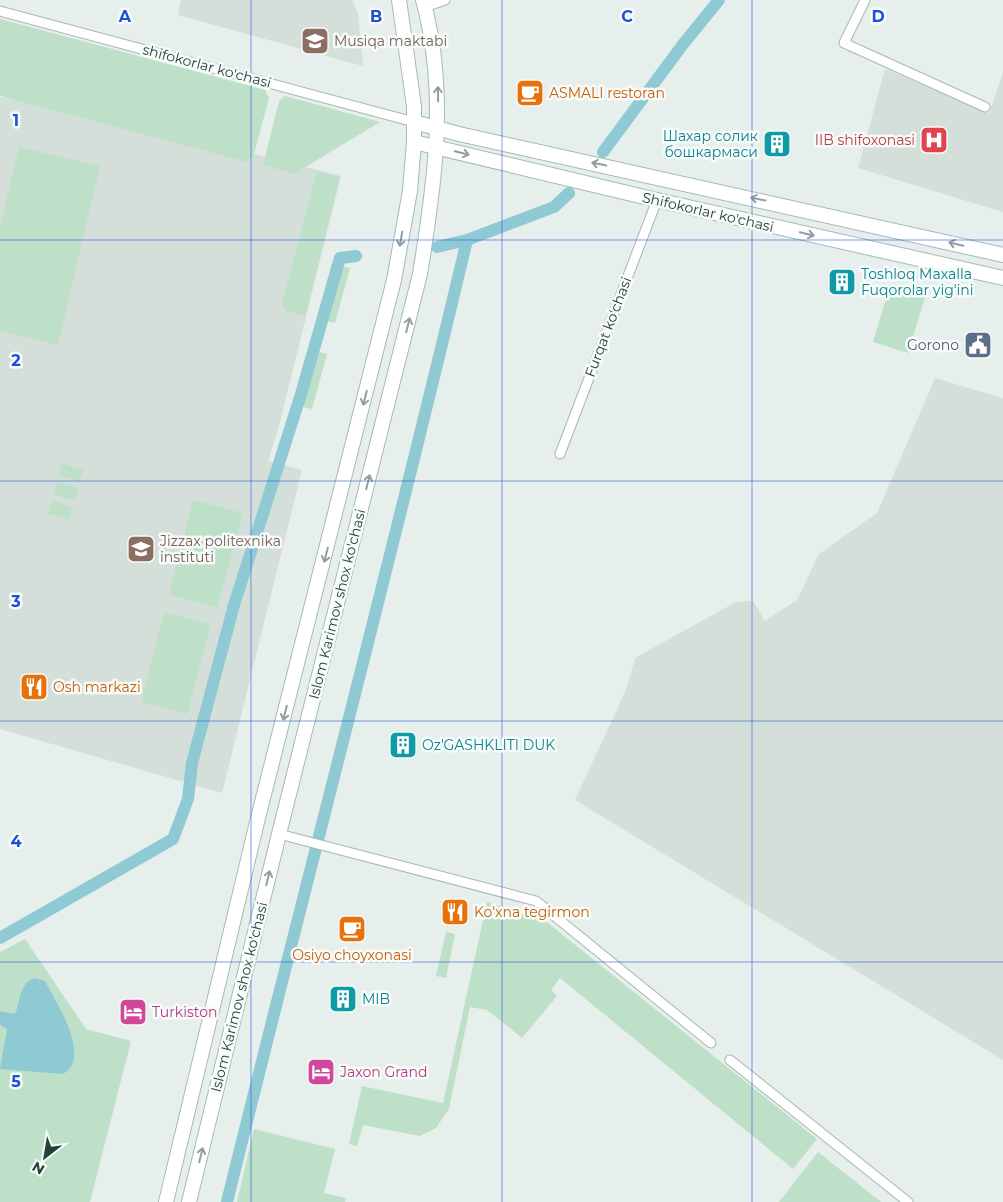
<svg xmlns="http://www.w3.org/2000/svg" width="1003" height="1202" font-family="Montserrat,sans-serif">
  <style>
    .built { fill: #d4dfda }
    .green { fill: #bfe0c8 }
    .water { fill: #8ec9d4 }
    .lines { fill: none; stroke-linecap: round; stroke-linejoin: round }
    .canal { stroke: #8ec9d4; stroke-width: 12 }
    .minor-casing { stroke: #a8b8b2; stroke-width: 11 }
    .secondary-casing { stroke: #a4bbb3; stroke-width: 16 }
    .minor { stroke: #fff; stroke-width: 9 }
    .secondary { stroke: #fff; stroke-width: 14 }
    .oneway { stroke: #92a09c }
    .grid { fill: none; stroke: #1d4ed8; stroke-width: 1; stroke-opacity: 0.55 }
    .labels { text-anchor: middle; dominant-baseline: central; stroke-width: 5; stroke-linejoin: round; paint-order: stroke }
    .education-label { font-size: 14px; fill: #785e54; stroke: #f7fbf9; text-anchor: start }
    .street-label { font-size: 14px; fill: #24423a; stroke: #f7fbf9 }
    .food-label { font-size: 14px; fill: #c56008; stroke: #f7fbf9; text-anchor: start }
    .culture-label { font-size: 14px; fill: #0d838f; stroke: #f7fbf9; text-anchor: start }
    .health-label { font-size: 14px; fill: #be3a42; stroke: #f7fbf9; text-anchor: end }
    .service-label { font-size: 14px; fill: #4e5e75; stroke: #f7fbf9; text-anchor: end }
    .hotel-label { font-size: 14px; fill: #b23c85; stroke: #f7fbf9; text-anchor: start }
    .grid-label { font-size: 16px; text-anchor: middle; font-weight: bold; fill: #1d4ed8; stroke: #f7fbf9; stroke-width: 5; stroke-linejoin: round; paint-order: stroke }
  </style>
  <rect width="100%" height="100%" fill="#e6efeb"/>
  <g class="built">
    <polygon points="181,0 352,0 358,13 363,66 178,15"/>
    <polygon points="885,69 989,113 1003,73 1003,212 858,168"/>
    <polygon points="0,97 149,127 341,176 278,430 268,461 302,470 222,793 0,729"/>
    <polygon points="935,378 1003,398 1003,1060 575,800 626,690 635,658 736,602 753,601 765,621 797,600 819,554 877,513"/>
  </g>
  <g class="green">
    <polygon points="0,19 265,90 269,98 253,158 247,162 0,96"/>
    <polygon points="285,96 380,122 294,174 263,165 279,101"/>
    <polygon points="19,147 100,166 58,345 0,331 0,227"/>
    <polygon points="317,171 340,177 305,316 286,311 282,304"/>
    <polygon points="332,263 350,268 335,323 317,319"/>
    <polygon points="890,286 925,297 908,353 873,342"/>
    <polygon points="309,349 327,354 312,409 295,405"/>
    <polygon points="62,463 83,470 79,482 58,475"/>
    <polygon points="57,481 78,488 74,501 53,494"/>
    <polygon points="52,500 73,507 69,520 48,513"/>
    <polygon points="193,500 243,513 217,608 169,594"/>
    <polygon points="164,612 211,625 187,714 141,702"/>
    <polygon points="487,902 548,923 817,1139 793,1169 560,978 551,990 557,996 522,1038 487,1010 470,1007 449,1109 436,1128 420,1136 363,1125 357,1146 349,1144 362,1086 443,1103"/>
    <polygon points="446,932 455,934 446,978 436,976"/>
    <polygon points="25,939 86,1029 131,1041 90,1202 0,1202 0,952"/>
    <polygon points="254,1129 335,1149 324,1193 346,1198 345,1202 237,1202"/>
    <polygon points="818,1152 876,1198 881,1202 779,1202"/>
  </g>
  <path class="water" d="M35 978 45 981C55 1000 93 1058 63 1074L0 1069 7 1029 0 1025V1011L14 1014 16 1012C20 999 21 981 35 978Z"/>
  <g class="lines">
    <g class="canal">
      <polyline points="603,152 684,43 719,0"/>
      <polyline points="437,247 467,240 554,207 569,193"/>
      <polyline points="0,938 173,839 188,799 192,763 234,605 301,394 340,258 356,256"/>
      <path d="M227 1202C306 881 391 562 467 240"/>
    </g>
    <defs>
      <g id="minor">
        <polyline points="865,0 844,43 985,107"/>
        <polyline points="425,7 445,0"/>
        <polyline points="0,11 414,122"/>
        <polyline points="560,454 657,200"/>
        <polyline points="279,834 536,901 711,1043"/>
        <polyline points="730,1060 908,1202"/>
      </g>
      <g id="secondary">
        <polyline points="414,122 459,134 1003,255"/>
        <polyline points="414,142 657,200 1003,278"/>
        <polyline points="166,1202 258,818 394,280 410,191 414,142 414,106 399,0"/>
        <path d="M189 1202 279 834 420 274C435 182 448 92 423 0"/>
      </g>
    </defs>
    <use href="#minor" class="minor-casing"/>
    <use href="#secondary" class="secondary-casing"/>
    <use href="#minor" class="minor"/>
    <use href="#secondary" class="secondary"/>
  </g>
  <defs><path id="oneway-shaft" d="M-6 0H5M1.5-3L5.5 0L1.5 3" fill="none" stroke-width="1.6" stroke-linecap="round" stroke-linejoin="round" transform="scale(1.25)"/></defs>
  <g class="oneway">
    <use href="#oneway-shaft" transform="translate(438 94) rotate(-91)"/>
    <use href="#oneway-shaft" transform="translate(462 153) rotate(14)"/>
    <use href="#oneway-shaft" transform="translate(599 164) rotate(-168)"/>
    <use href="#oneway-shaft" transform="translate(758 199) rotate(-168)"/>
    <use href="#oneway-shaft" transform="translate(807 234) rotate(13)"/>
    <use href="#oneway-shaft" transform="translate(401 239) rotate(100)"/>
    <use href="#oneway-shaft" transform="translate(956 244) rotate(-167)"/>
    <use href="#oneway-shaft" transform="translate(408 325) rotate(-76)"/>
    <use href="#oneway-shaft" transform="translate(365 398) rotate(104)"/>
    <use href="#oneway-shaft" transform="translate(368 482) rotate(-76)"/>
    <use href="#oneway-shaft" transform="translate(326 555) rotate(104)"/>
    <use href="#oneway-shaft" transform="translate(285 713) rotate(104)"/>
    <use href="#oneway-shaft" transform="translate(268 878) rotate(-76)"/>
    <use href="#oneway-shaft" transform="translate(201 1155) rotate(-76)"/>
  </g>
  <path class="grid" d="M251 0V1202M502 0V1202M752 0V1202M0 240H1003M0 481H1003M0 721H1003M0 962H1003"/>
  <defs>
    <symbol id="school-square" viewBox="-11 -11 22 22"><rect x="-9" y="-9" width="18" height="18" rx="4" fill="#8d6e63" stroke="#f7fbf9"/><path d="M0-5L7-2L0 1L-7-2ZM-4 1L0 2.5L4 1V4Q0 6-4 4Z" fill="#fff"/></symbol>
    <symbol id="cafe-square" viewBox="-11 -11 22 22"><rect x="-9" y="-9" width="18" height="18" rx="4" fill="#e8710a" stroke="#f7fbf9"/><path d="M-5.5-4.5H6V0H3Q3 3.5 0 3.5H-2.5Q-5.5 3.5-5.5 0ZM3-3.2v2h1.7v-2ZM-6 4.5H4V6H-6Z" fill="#fff"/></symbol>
    <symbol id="hospital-square" viewBox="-11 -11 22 22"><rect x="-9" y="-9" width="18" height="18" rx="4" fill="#e0444e" stroke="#f7fbf9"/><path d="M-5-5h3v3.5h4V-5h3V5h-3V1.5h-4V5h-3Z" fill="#fff"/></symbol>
    <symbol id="building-square" viewBox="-11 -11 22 22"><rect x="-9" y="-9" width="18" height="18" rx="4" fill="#0f9aa8" stroke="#f7fbf9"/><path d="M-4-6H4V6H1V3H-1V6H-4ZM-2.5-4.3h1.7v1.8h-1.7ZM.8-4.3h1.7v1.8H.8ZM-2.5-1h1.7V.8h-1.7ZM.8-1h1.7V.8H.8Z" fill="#fff"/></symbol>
    <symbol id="civic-square" viewBox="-11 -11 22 22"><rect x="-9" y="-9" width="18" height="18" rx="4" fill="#5c6f8a" stroke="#f7fbf9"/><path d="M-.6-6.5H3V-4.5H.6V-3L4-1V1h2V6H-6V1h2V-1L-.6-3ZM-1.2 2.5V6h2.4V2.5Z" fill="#fff"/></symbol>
    <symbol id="university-square" viewBox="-11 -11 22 22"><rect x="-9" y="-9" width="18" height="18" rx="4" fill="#8d6e63" stroke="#f7fbf9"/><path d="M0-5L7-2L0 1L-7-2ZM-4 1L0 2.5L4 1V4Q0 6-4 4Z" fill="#fff"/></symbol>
    <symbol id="restaurant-square" viewBox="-11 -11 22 22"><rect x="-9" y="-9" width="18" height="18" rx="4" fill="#e8710a" stroke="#f7fbf9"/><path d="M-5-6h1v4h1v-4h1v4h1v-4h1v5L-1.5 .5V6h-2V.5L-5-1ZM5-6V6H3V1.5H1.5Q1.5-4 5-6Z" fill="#fff"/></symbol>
    <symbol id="hotel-square" viewBox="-11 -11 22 22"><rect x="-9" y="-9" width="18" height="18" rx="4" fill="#d1479c" stroke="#f7fbf9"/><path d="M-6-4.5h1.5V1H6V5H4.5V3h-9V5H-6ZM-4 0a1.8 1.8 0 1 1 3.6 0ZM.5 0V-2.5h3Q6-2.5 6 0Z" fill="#fff"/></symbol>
  </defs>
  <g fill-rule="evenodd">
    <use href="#school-square" x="299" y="25" width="32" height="32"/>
    <use href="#cafe-square" x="514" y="77" width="32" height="32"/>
    <use href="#hospital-square" x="918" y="124" width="32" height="32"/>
    <use href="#building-square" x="761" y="128" width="32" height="32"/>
    <use href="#building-square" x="826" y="266" width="32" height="32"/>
    <use href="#civic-square" x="962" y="329" width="32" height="32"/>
    <use href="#university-square" x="125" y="533" width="32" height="32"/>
    <use href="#restaurant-square" x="18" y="671" width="32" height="32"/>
    <use href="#building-square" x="387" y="729" width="32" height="32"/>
    <use href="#restaurant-square" x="439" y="896" width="32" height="32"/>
    <use href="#cafe-square" x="336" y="913" width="32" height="32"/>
    <use href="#building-square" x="327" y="983" width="32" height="32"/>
    <use href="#hotel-square" x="117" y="996" width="32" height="32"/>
    <use href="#hotel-square" x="305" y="1056" width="32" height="32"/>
  </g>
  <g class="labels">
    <g class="education-label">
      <text x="334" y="41">Musiqa maktabi</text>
      <text x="160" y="541">Jizzax politexnika<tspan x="160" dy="16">instituti</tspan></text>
    </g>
    <g class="street-label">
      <text transform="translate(207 66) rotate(15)">shifokorlar ko'chasi</text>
      <text transform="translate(708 212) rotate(13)">Shifokorlar ko'chasi</text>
      <text transform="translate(608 327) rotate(-69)">Furqat ko'chasi</text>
      <text transform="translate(337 604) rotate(-76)">Islom Karimov shox ko'chasi</text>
      <text transform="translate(239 997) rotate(-76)">Islom Karimov shox ko'chasi</text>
    </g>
    <g class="food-label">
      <text x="549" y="93">ASMALI restoran</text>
      <text x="53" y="687">Osh markazi</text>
      <text x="474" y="912">Ko'xna tegirmon</text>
      <text x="352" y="955" text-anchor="middle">Osiyo choyxonasi</text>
    </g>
    <g class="culture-label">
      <text x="758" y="136" text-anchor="end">Шахар солик<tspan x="758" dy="16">бошкармаси</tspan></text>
      <text x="861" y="274">Toshloq Maxalla<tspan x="861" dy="16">Fuqorolar yig'ini</tspan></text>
      <text x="422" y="745">Oz'GASHKLITI DUK</text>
      <text x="362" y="999">MIB</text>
    </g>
    <g class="health-label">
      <text x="915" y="140">IIB shifoxonasi</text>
    </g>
    <g class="service-label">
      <text x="959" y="345">Gorono</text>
    </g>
    <g class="hotel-label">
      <text x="152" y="1012">Turkiston</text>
      <text x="340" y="1072">Jaxon Grand</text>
    </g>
  </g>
  <g class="grid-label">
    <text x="125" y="22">A</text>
    <text x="376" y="22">B</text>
    <text x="627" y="22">C</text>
    <text x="878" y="22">D</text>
    <text x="16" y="126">1</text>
    <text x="16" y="366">2</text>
    <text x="16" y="607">3</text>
    <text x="16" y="847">4</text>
    <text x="16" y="1087">5</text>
  </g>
  <g transform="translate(45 1157) rotate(211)" stroke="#f7fbf9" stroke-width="4" paint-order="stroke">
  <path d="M0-4L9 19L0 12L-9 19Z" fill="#24423a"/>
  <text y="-8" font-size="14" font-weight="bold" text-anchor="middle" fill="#24423a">N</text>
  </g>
</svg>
